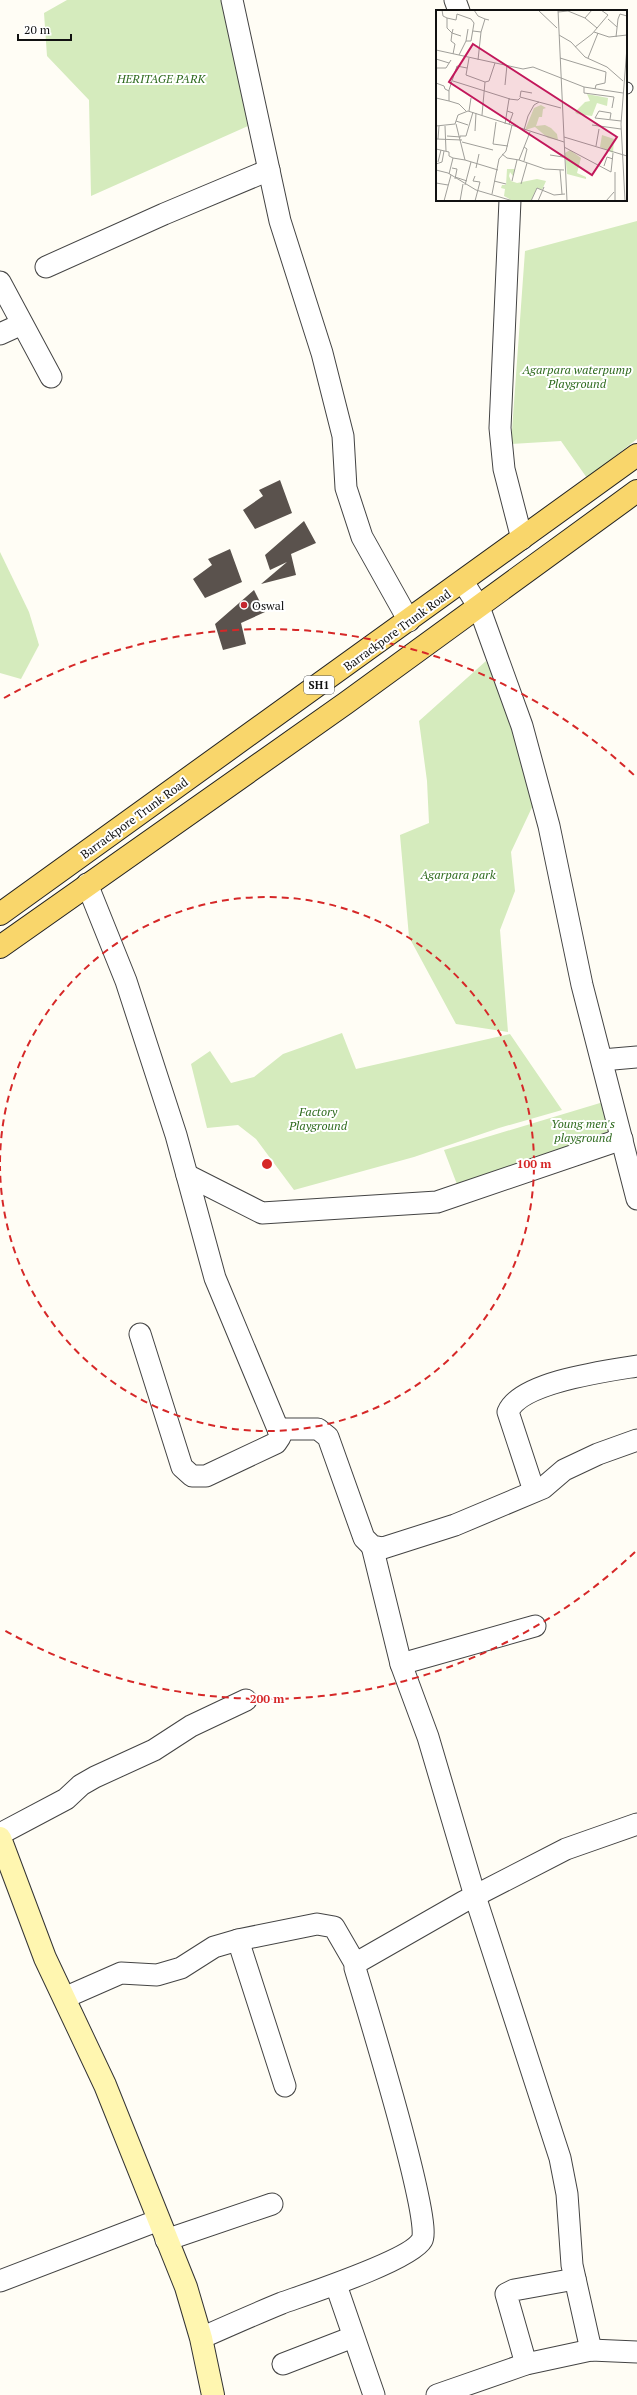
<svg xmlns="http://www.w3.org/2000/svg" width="637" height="2395" font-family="'PT Serif',serif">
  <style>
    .green { fill: #d5ebbd }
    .building { fill: #5a524d }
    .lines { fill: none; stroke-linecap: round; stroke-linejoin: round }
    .lane-casing { stroke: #444; stroke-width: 13 }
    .street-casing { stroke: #444; stroke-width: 23 }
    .secondary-casing { stroke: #333; stroke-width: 24 }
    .primary-casing { stroke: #222; stroke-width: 24 }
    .lane { stroke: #fff; stroke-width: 11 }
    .street { stroke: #fff; stroke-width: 21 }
    .secondary { stroke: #fff6b0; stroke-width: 22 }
    .primary { stroke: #f9d66b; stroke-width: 22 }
    .ring { fill: none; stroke: #d62828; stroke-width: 2; stroke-dasharray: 7 5 }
    .poi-dot { fill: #c4262e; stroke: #fff; stroke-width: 1.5 }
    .labels { text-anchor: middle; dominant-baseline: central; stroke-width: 4; stroke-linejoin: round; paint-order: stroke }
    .shield { fill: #fff; stroke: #585858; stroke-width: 1 }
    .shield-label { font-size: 11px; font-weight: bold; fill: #111 }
    .park-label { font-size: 12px; font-style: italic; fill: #2f6b1f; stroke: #fff }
    .poi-label { font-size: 12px; fill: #111; stroke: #fff; text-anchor: start }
    .street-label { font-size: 12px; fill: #111; stroke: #fff }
    .inset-road { fill: none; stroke: #a09f9a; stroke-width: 1 }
    .view { fill: #c2185b; fill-opacity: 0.15; stroke: #c2185b; stroke-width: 2 }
    .inset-edge { fill: none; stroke: #111; stroke-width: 2 }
    .centre { fill: #d62828; stroke: #fff; stroke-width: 2 }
    .ring-label { font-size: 12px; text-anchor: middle; font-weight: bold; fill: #d62828; stroke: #fff; stroke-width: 4; stroke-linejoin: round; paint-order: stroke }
  </style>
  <rect width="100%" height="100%" fill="#fffdf5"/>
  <g class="green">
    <polygon points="67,0 223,0 248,126 91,196 89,100 47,56 44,13"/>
    <polygon points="637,221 637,439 587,478 561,441 511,444 525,251"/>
    <polygon points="0,552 29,612 39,645 21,679 0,673"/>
    <polygon points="486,661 516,729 535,801 511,852 515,891 500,930 508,1032 456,1024 409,937 400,835 429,823 427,781 419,721"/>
    <polygon points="342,1033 356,1069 510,1034 562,1110 499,1128 414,1157 294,1190 256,1139 238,1125 207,1128 191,1064 210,1051 231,1083 254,1077 283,1054"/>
    <polygon points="610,1100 620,1139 458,1187 444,1150"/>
  </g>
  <g class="building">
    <polygon points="280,480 292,513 255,529 243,510 263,496 259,490"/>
    <polygon points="304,521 316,543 291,554 296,575 261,584 287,562 270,570 265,555"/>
    <polygon points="230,549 242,582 205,598 193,579 212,565 208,559"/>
    <polygon points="254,590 265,612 241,623 246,644 223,650 215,624"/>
  </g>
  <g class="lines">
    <defs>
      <polyline id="lane" points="626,88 627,88"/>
      <g id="street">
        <polyline points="232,0 280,221 322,353 343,436 346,488 362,537 409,621"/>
        <polyline points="455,0 459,11"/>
        <polyline points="510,200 500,428 504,469 522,539"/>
        <polyline points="46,267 164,214 269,170"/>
        <polyline points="0,282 51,377"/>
        <polyline points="0,334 22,324"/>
        <polyline points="463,582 479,607 522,726 549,826 582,985 637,1199"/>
        <polyline points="87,884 126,981 176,1135 215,1278 278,1429 280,1437 276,1443 206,1476 192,1476 182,1467 140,1334"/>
        <polyline points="602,1060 637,1057"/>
        <polyline points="187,1175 262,1213 437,1202 622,1139"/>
        <polyline points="278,1429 318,1429 328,1437 364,1538 372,1546 383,1548 455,1525 543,1488 564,1470 598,1454 637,1440"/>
        <path d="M534 1491 508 1412C520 1382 606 1371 637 1366"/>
        <polyline points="372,1546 401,1664 428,1737 475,1896 560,2158 567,2194 572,2265 591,2350"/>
        <polyline points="401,1664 535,1626"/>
        <polyline points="0,1834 66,1799 81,1785 95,1777 154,1750 191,1726 246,1700"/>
        <polyline points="238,1940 285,2086"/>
        <polyline points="64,1998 121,1973 157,1975 181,1968 214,1947 238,1940 317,1924 334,1927 356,1965"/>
        <polyline points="166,2240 272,2204"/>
        <polyline points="0,2281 159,2220"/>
        <polyline points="336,2285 374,2395"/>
        <path d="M201 2338C228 2326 255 2314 282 2303 307 2294 411 2260 422 2240 433 2222 365 2002 355 1968L358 1962 463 1902 566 1849 637 1824"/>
        <polyline points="283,2364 353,2337"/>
        <polyline points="526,2364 506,2294 514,2290 575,2279"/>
        <polyline points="437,2395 526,2364 591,2350 637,2352"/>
      </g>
      <polyline id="secondary" points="0,1838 45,1958 105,2085 186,2287 201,2338 213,2395"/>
      <g id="primary">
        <polyline points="0,914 637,455"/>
        <polyline points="0,947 346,703 637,491"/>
      </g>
    </defs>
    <use href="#lane" class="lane-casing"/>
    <use href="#street" class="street-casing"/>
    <use href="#secondary" class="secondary-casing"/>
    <use href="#primary" class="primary-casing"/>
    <use href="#lane" class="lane"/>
    <use href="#street" class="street"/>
    <use href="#secondary" class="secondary"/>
    <use href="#primary" class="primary"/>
  </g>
  <g class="ring">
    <path d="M0 1162A267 267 0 1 1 0 1166"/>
    <path d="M635 1552A535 535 0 0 1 4 1630M4 698A535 535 0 0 1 635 776"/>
  </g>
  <circle class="poi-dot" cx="244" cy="605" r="4"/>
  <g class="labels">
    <rect class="shield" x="304" y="676" width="30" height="18" rx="3"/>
    <g class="shield-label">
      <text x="319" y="685">SH1</text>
    </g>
    <g class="park-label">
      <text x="161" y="78">HERITAGE PARK</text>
      <text x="577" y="369">Agarpara waterpump<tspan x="577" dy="14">Playground</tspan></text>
      <text x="458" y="874">Agarpara park</text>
      <text x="318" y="1111">Factory<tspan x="318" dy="14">Playground</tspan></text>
      <text x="583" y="1123">Young men's<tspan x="583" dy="14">playground</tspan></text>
    </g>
    <g class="poi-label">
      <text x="252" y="605">Oswal</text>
    </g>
    <g class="street-label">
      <text transform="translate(397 630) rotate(-36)">Barrackpore Trunk Road</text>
      <text transform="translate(134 818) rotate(-36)">Barrackpore Trunk Road</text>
    </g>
  </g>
  <g transform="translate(436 10)">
    <rect width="191" height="191" fill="#fffdf5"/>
    <path d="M151 84 172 88 171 96 161 93 156 106 141 104 139 102 149 92 154 91ZM105 95 110 98 107 99 106 107H103L100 116 109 115 115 118 121 124 122 130 112 128 99 117 89 120 98 98ZM166 125 178 129 177 143 164 137ZM134 140 145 148 141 163 150 167V169L131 164 129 143ZM71 159H79L77 166 74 162 73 166 75 171 81 173 101 169 110 171 106 180 101 178 95 191H77L68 186 69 179 65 178 66 175H70Z" fill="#d5ebbd"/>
    <path class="inset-road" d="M6 0 7 6 11 8V18L16 23 15 31 19 34 17 44M38 0 42 6 49 9M102 0 121 18M122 0 131 191M122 2 132 1 149 8 156 0M11 8 20 10 21 4 35 9 38 13 35 31H30L23 45M149 8 161 18M172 9 181 17M17 19 16 23 25 26M37 21 45 22 42 50M45 22 49 9 53 10M158 22 173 27 191 25M123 25 135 32 149 47 171 57 187 71M180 27 182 9 184 4 191 6M30 31 32 19M139 37 156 24 172 5 165 0M0 40 87 59 97 57 148 77 187 83M33 48 30 65 49 72 46 105M124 48 170 62 169 73 160 75 159 79M152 48 162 23M0 49 13 53M0 58H10L15 50M17 71 74 89M49 72 53 71 59 53M0 73 8 76 9 79 13 81M69 75 71 55M148 77V83L178 87 176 98M96 83 85 81 84 87 125 98M0 88 13 91V80L21 56 31 58M13 91 23 94 30 101M33 101 35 88M71 101 77 103 73 114M174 109 175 103 163 101 159 108 185 111M20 111 32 115M60 112 57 134 72 136M20 114 29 150 62 160M69 114 73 89 82 90 84 88M156 115 185 119M0 116 19 114 22 105 32 101 128 132M9 116 10 141M88 120 92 106 98 95 103 92M39 121 40 103M11 126 25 127M24 126H30L37 102M128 127 191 146M0 129 26 130M2 129 3 116M26 132 57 140M160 136 163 119M128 137 175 162 177 143M0 139 13 142V146L17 148 29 150M66 144 71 148 83 150 94 122M114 145 127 147M83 150 109 159 128 160M88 151 91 139 88 137M2 152 5 140M0 154 6 152 8 141M168 156 171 147 177 149M16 158 21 159 19 169M40 158 43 144M0 160 12 163 40 180 77 191M124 160 126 184M179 162V191M13 164 17 148M39 166 37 171 44 172 39 191M19 167 31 171M58 171 70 174M76 171 81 150M0 173 12 175M85 174 91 153M29 175 35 152M56 184 63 149 70 141 76 115M8 191 15 165M24 191 27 174M95 191 101 178 118 185 129 184M102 191 108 177M170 191 178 182M189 191 185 114 191 37"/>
    <path class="view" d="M37 34 181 127 156 165 13 72Z"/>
    <rect width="191" height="191" class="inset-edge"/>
  </g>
  <circle cx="267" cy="1164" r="6" class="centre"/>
  <g class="ring-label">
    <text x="534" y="1168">100 m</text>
    <text x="267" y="1703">200 m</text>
  </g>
  <path d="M18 34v6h53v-6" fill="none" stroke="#111111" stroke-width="2"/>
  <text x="24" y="34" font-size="12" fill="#111111" stroke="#ffffff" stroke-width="3" paint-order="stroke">20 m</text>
</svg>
